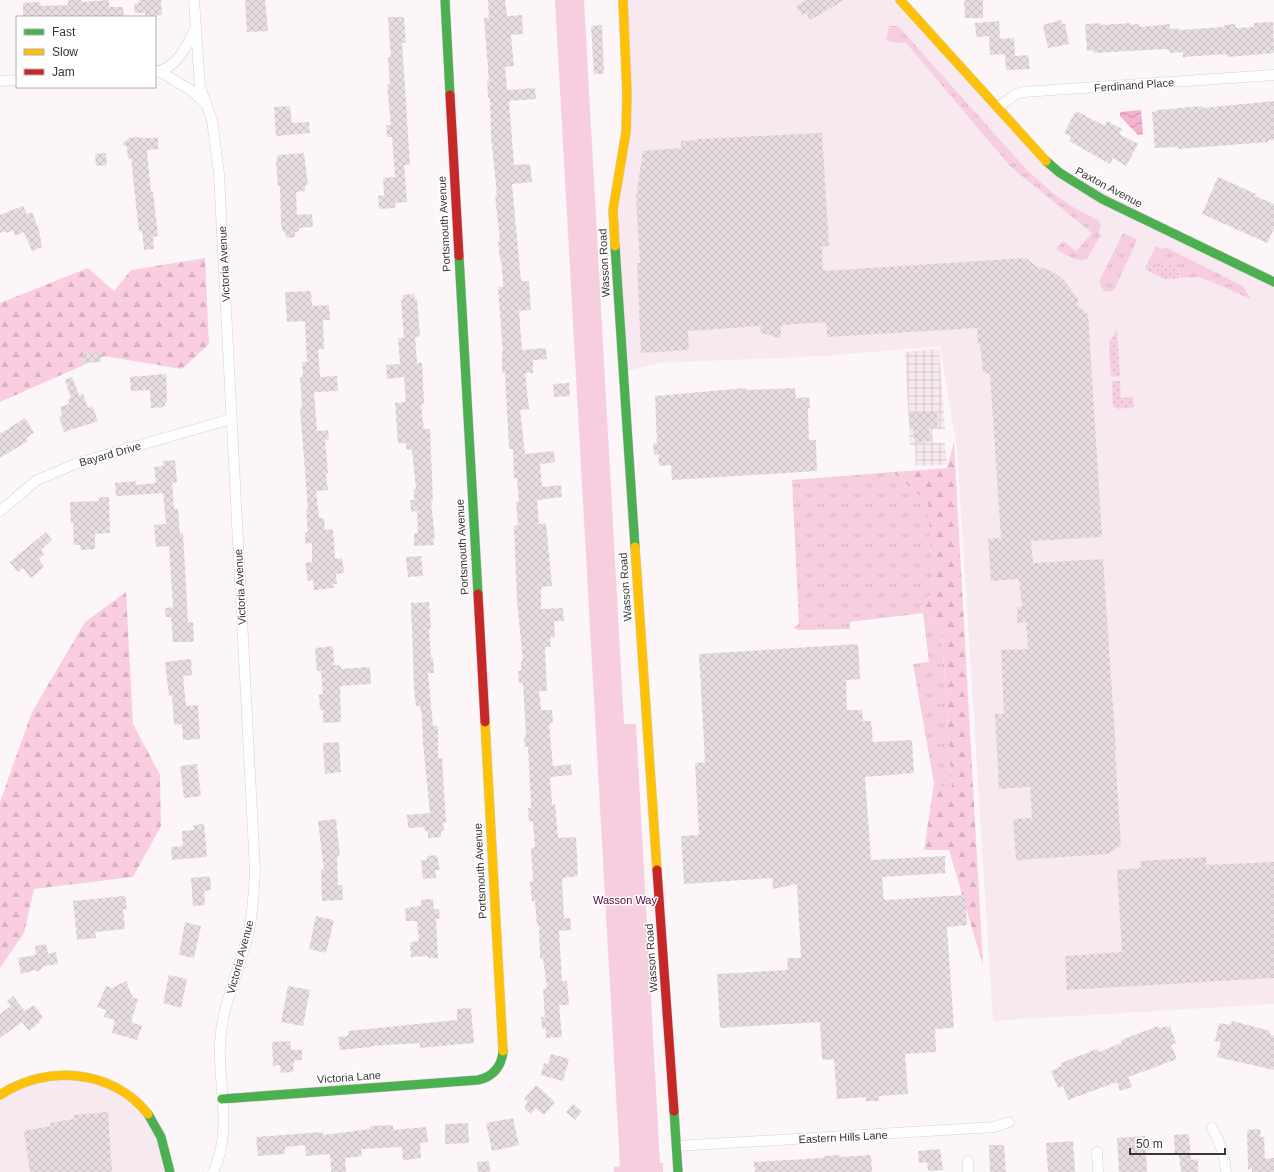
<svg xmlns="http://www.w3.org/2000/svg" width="1274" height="1172" font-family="Arial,sans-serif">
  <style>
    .built { fill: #f7e9ef }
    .industrial { fill: url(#industrial-grid) }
    .grass { fill: url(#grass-tufts) }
    .forest { fill: url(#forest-firs) }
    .park { fill: #f6cee0 }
    .garden { fill: url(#garden-dots) }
    .water { fill: url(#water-waves) }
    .building { fill: url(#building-cross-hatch) }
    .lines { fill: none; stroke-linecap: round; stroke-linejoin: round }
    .street-casing { stroke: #d5d0d2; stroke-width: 11 }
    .fast-casing { stroke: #d5d0d2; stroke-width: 10 }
    .slow-casing { stroke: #d5d0d2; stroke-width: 10 }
    .jam-casing { stroke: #d5d0d2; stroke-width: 10 }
    .street { stroke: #fffefe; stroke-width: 10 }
    .fast { stroke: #4caf50; stroke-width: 9 }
    .slow { stroke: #ffc107; stroke-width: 9 }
    .jam { stroke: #c62828; stroke-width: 9 }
    .labels { text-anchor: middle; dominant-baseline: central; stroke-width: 3; stroke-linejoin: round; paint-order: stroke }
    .street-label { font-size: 11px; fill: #393436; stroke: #fff }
    .park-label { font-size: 11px; fill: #590437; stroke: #fff }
  </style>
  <defs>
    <pattern id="industrial-grid" width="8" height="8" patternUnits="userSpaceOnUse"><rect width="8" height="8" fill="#f7e9ef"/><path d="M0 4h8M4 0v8" fill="none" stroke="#d4c8ce"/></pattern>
    <pattern id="grass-tufts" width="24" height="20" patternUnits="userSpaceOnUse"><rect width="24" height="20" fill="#f6cee0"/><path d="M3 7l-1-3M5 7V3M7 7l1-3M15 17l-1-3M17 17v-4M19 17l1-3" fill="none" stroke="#d4b2c1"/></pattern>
    <pattern id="forest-firs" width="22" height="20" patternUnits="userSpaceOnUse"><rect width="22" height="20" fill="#facde1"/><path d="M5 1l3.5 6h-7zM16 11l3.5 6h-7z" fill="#d7b1c2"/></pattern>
    <pattern id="garden-dots" width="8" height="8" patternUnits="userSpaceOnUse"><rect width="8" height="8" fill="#f6cee0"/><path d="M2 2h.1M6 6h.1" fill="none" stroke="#d4b2c1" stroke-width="1.8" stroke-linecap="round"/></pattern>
    <pattern id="water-waves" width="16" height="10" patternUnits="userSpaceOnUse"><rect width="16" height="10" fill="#f4b1d0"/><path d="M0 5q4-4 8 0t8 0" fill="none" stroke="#c791aa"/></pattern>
    <pattern id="building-cross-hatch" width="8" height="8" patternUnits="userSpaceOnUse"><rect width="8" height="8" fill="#e7dde1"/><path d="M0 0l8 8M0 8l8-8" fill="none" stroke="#c7bec2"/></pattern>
  </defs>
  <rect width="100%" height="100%" fill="#fcf6f9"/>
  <g class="built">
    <polygon points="623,0 900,0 1046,162 1274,282 1274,1004 993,1021 957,448 940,346 825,356 659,363 623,372 615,255 626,132"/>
    <polygon points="93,1079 150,1116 170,1172 0,1172 0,1095 28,1082"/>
  </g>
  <polygon class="industrial" points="939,349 945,429 932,430 933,443 945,443 947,465 916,466 915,445 910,445 905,352"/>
  <g class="grass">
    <path d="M889 26H898L1026 169 1054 194 1073 207 1099 221 1101 227 1098 234 1101 235 1087 259C1076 263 1066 254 1056 249L1063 241 1076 251 1092 233 1010 166 906 43 891 42 886 39Z"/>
    <polygon points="1123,233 1137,240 1115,288 1112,291 1104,291 1099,282"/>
    <polygon points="1156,246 1162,249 1165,247 1243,286 1251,299 1200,277 1180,278 1179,270 1173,264 1157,267 1149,260"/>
    <polygon points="893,472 928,503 933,592 920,607 942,634 952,791 934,783 913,664 929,662 923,613 850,622 850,629 799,630 793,628 799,624 792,480"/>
  </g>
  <g class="forest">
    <polygon points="205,258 209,344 182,369 104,356 0,402 0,303 88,268 114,291 131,270"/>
    <polygon points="954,443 983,966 949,850 924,850 934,783 952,791 942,634 920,607 933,592 928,503 893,472 947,468"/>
    <polygon points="126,592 133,724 160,775 161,826 133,877 34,889 24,933 0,968 0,802 32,712 85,622"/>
  </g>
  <polygon class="park" points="555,0 584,0 624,724 636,724 660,1163 663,1163 663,1172 614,1172 614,1167 620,1166"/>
  <g class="garden">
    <polygon points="1149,260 1157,267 1173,264 1177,266 1180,278 1164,279 1145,269"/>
    <polygon points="1117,330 1120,376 1111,377 1109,343"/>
    <polygon points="1112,381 1120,381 1121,398 1133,397 1134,407 1118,409 1113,406"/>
  </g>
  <polygon class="water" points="1141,110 1143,134 1138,135 1120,116 1120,112"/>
  <g class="building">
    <polygon points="68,0 81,0 81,2 109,0 109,7 123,7 124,17 23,17 23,3 40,2 41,6 68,5"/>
    <polygon points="139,0 161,0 162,15 145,16 145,13 135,13 134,4 139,3"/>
    <polygon points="245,0 265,0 268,31 247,32"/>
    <polygon points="488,0 505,0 507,16 522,15 523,34 511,35 514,66 505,67 507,90 535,88 536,99 509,101 514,165 530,164 532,182 512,184 521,281 529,281 531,310 519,311 522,350 546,348 547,359 533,360 533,373 525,373 529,409 520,410 525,454 554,451 555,462 540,464 542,487 561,485 562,497 537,500 539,524 546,523 552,586 541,587 541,609 563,608 564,621 554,621 555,637 550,638 551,647 545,647 547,691 539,691 541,710 552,710 553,723 549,724 553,766 571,764 572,775 550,777 552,805 555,804 558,838 576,837 578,876 562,878 564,918 570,918 571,930 559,931 562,981 567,981 569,1005 559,1005 562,1037 546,1038 546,1029 542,1029 541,1017 545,1017 543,989 547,988 543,958 540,959 539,925 537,925 535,901 532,901 530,882 533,881 531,848 535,847 533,821 529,821 528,808 531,808 531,803 528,747 525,747 524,737 526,737 523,683 519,683 518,671 521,671 521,661 523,661 517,601 514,526 518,525 516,502 519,502 517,478 514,478 513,449 509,449 505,373 502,374 502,353 503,353 498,287 503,287 503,282 501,259 500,260 498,241 500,241 495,195 497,195 491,136 490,98 488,98 487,81 489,81 484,18 489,18"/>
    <polygon points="806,0 844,0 810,20 806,13 802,15 796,6"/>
    <polygon points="964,0 983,0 983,18 965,18"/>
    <polygon points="388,17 404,17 406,43 402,43 410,165 404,165 407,202 395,203 396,208 379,209 378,196 384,195 383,178 395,177 392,137 387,137 386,125 391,125 387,85 390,84 388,57 391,57"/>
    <polygon points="1061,20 1062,24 1065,24 1069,44 1048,48 1043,25"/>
    <polygon points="999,21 1000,39 1014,38 1015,56 1028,55 1030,69 1006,70 1005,54 990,55 989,36 976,37 975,23"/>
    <polygon points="1273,22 1274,53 1227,57 1226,54 1183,57 1183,52 1169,53 1169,50 1165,49 1094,53 1093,50 1087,51 1085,24 1101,23 1102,25 1130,23 1130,25 1139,24 1140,27 1170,24 1170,29 1179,28 1179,30 1224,27 1224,25 1235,24 1236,28 1254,27 1254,23"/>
    <polygon points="602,25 604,74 594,74 591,26"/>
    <polygon points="1274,101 1274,140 1268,140 1268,142 1178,149 1178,147 1155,148 1152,112 1157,111 1157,110 1202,106 1202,108"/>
    <polygon points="290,106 292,123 309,122 310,133 276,136 274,107"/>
    <polygon points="1076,111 1105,126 1107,121 1122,129 1119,134 1138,144 1126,166 1113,158 1110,164 1069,141 1071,137 1064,133"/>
    <polygon points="822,133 829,246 822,247 823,271 1026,258 1038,268 1040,267 1054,272 1065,281 1079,301 1076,304 1088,314 1102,537 1031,541 1033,563 1103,559 1116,751 1115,751 1121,846 1108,854 1016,860 1013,819 1032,818 1030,787 999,789 995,714 1004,714 1001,650 1028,649 1026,622 1017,623 1017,607 1022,607 1019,579 991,581 988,539 1001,538 990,374 983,372 980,344 978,344 977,328 827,337 826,322 782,325 780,338 760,333 761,326 688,331 689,350 641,353 637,263 640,263 636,198 643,151 681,148 681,141 697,140 697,139"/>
    <polygon points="139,137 139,138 158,138 158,149 147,150 151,192 153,192 158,236 153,237 154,249 144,250 142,231 139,231 138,223 131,158 128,159 127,147 122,144 129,138"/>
    <polygon points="106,153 107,165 96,166 95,154"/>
    <polygon points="304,153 308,185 305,186 305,191 296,192 297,215 312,214 313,227 299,228 299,231 295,232 295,237 286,238 285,232 283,232 281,224 280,186 278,186 276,161 278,155"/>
    <polygon points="1218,177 1256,194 1255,196 1274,204 1274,229 1267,243 1202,214"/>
    <polygon points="23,206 27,214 32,212 39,230 42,247 32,251 24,232 15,236 13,230 6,233 5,231 0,233 0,215"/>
    <polygon points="311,291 312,306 329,305 330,320 323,320 324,349 318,350 320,377 337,376 338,391 314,392 317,431 328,430 329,439 325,440 328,473 326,473 328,490 316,491 319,518 324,518 325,530 333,529 335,559 342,558 344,573 336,574 337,584 333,584 334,588 314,590 313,580 308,581 305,563 312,562 312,543 305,544 305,533 308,532 306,510 308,510 300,408 302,407 300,377 303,377 302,362 307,362 305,321 287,322 285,292"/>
    <polygon points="414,294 415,299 417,299 420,336 415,337 417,363 422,363 423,383 424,404 421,404 422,415 424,429 430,429 433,501 431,501 435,538 433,539 434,545 414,546 414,534 418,533 417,511 411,512 410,500 414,500 414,489 416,489 412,450 406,449 406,443 398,444 395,403 406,402 404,377 387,379 386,365 400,364 398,338 404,338 401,300 403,300 402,295"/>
    <polygon points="100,352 101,362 83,363 82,354"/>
    <polygon points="166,374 167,402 165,402 165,407 151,408 150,390 131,391 130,377"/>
    <polygon points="72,377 79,395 83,394 88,408 92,406 98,421 64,432 59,416 62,415 60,407 69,404 68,399 71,398 65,380"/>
    <polygon points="569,383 570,396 554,397 553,384"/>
    <polygon points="746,388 747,390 795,388 796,398 809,397 810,408 808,408 809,440 816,440 817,471 672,480 671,465 659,466 658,454 654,455 653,443 657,443 655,396"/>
    <polygon points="937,411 938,427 929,428 931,441 915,443 913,429 910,429 909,413"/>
    <polygon points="25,418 34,433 26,438 28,441 0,458 0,434"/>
    <polygon points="175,460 177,482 172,483 174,509 178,508 180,534 183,534 188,622 193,622 194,641 189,642 173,642 171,617 166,617 165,608 173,607 169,546 156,547 154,525 166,524 163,493 116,496 115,483 136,481 136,485 156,483 154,467 163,466 163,461"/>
    <polygon points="99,497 109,497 110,533 95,534 95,549 81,550 80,545 74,545 73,522 71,524 70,502 99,501"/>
    <polygon points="46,532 52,540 41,550 44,554 39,559 44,567 31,578 23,568 18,572 10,562"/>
    <polygon points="421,556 423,576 408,577 406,557"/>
    <polygon points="429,602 431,629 429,629 431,658 433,657 434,673 428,673 433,726 438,726 438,759 442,758 446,823 443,823 444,831 441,831 441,837 428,838 428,833 422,827 408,828 407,815 430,813 423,743 422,715 420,706 416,706 414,689 411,603"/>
    <polygon points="858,644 860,679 846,680 847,710 862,710 863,721 871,721 873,742 912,740 914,773 865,777 871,860 945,856 945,873 882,877 884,900 965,895 967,925 947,927 954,1028 935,1029 936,1052 905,1054 908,1094 879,1096 879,1101 866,1101 866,1097 837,1099 834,1059 822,1060 820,1022 720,1028 717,974 788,970 787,958 801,958 797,884 773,889 772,878 684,884 681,836 699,835 695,763 705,762 699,654"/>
    <polygon points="333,646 334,665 340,665 341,669 370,667 371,684 340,686 341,722 323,723 323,710 320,710 319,695 323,694 321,671 317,671 315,648"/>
    <polygon points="191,659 192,675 183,676 186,706 198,705 200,739 183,740 182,724 174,725 172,695 169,696 165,662"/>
    <polygon points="339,742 341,772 325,774 323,743"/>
    <polygon points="197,764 201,796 184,798 180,766"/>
    <polygon points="336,819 340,856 337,856 338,885 342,885 343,900 322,901 321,870 324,870 318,821"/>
    <polygon points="204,824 207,857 172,860 171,847 183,846 182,831 194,830 193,825"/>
    <polygon points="437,855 440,870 435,870 436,878 423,879 421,860 427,860 427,856"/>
    <polygon points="1206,857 1207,865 1274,862 1274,978 1067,990 1065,956 1122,952 1117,870 1141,868 1140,861"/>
    <polygon points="210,876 211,890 204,891 205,905 193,906 191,878"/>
    <polygon points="125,896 127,909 123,909 125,929 95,932 96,938 77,940 73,901"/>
    <polygon points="433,899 434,909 439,909 440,919 436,919 438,958 428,958 428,956 411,957 410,942 419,941 417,921 406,921 405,908 421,906 421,900"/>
    <polygon points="316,916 334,920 326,953 309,949"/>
    <polygon points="185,922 201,926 194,958 179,955"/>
    <polygon points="46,944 48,954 56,952 58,964 44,966 38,972 35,970 21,974 18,958 36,955 35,946"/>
    <polygon points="169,975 187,979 181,1008 163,1003"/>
    <polygon points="126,981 133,998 138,999 131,1022 142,1026 137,1040 112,1033 115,1020 104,1017 106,1010 97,1007 106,986 112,988"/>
    <polygon points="288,986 310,990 303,1026 281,1022"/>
    <polygon points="13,996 25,1011 34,1005 43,1017 39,1021 40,1022 29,1031 22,1022 0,1038 0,1014 11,1006 7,1001"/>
    <polygon points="471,1008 474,1043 420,1048 420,1043 371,1046 371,1047 340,1050 338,1037 348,1036 348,1031 457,1020 457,1009"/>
    <polygon points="1232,1021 1270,1031 1270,1034 1274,1036 1274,1070 1217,1057 1221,1042 1215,1041 1219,1023 1231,1025"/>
    <polygon points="1158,1026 1158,1028 1170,1026 1176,1043 1171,1045 1177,1059 1128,1077 1132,1087 1120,1091 1117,1082 1068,1100 1063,1086 1058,1088 1051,1071 1062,1066 1061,1063 1097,1049 1099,1052 1122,1043 1121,1040"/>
    <polygon points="290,1041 291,1050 302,1050 302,1060 294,1061 293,1072 281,1073 280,1065 273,1066 272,1042"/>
    <polygon points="551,1054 569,1059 563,1081 541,1075 544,1063 548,1064"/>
    <polygon points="536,1085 555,1102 544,1115 536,1108 531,1114 525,1109 525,1105 528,1102 524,1099"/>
    <polygon points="573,1104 582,1111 575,1120 566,1112"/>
    <polygon points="108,1112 112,1172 30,1172 24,1131 51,1126 50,1123 74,1119 74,1115"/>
    <polygon points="513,1118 519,1145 492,1151 486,1123"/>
    <polygon points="468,1123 469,1143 445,1144 445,1124"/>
    <polygon points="393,1125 393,1130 426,1127 428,1142 420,1143 421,1158 403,1160 402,1147 361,1149 362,1156 345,1158 346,1172 331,1172 330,1154 306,1156 305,1145 285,1147 285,1154 258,1156 256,1137 323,1132 323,1135 370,1129 370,1126"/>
    <polygon points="1260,1129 1261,1137 1264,1137 1265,1159 1274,1158 1274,1172 1252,1172 1252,1169 1248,1169 1247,1130"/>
    <polygon points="1189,1134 1191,1160 1198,1159 1198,1172 1181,1172 1179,1154 1175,1154 1174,1135"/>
    <polygon points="1145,1136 1147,1172 1119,1172 1117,1138"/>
    <polygon points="1073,1141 1075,1172 1048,1172 1046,1143"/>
    <polygon points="989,1145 1004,1145 1006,1172 990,1172"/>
    <polygon points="940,1149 943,1170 928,1171 927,1162 919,1163 918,1151"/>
    <polygon points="841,1155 841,1157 871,1155 872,1172 755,1172 754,1162 824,1158 824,1156"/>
    <polygon points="489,1161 490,1172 478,1172 477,1162"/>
  </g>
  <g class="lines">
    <defs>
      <g id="street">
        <path d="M194 0 200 87 212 120 219 174 255 871C254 891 253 911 249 931 240 968 222 1005 220 1043 218 1085 233 1133 213 1172"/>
        <polyline points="159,71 192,91 205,103"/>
        <path d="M155 72C175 70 187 46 195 30"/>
        <polyline points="0,81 17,80"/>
        <polyline points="998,107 1016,94 1023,92 1274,75"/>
        <polyline points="0,511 37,480 78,463 231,419"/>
        <path d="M1212 1128C1220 1142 1225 1155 1226 1172"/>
        <polyline points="677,1146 994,1127 1009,1122"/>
        <polyline points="1097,1152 1098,1172"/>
        <polyline points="968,1161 968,1172"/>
      </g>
      <g id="fast">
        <polyline points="445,0 450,95"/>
        <polyline points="1046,161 1060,173 1102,199 1274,282"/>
        <polyline points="615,246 635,547"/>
        <polyline points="459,256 478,594"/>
        <path d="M222 1099 478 1080C493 1077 502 1066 503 1051"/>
        <polyline points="674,1111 678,1172"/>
        <polyline points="148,1114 161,1137 170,1172"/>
      </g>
      <g id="slow">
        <polyline points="900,0 1046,161"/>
        <polyline points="615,246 613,210 626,132 627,94 623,0"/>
        <polyline points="635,547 657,870"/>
        <polyline points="485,722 503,1051"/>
        <path d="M0 1095C46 1064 112 1069 148 1114"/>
      </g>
      <g id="jam">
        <polyline points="450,95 459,256"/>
        <polyline points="478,594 485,722"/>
        <polyline points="657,870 674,1111"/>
      </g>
    </defs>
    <use href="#street" class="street-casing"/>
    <use href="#fast" class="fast-casing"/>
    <use href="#slow" class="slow-casing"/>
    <use href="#jam" class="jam-casing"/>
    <use href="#street" class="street"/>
    <use href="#fast" class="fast"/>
    <use href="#slow" class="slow"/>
    <use href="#jam" class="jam"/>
  </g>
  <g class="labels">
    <g class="street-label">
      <text transform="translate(1134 85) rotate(-4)">Ferdinand Place</text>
      <text transform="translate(1109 187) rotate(28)">Paxton Avenue</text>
      <text transform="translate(444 224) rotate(-93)">Portsmouth Avenue</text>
      <text transform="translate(604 263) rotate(-93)">Wasson Road</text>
      <text transform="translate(224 264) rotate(-93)">Victoria Avenue</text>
      <text transform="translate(110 454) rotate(-16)">Bayard Drive</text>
      <text transform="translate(462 547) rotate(-93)">Portsmouth Avenue</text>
      <text transform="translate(240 587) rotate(-93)">Victoria Avenue</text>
      <text transform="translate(625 587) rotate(-94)">Wasson Road</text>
      <text transform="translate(480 871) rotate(-93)">Portsmouth Avenue</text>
      <text transform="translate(240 957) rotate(-75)">Victoria Avenue</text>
      <text transform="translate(651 958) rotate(-94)">Wasson Road</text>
      <text transform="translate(349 1077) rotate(-4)">Victoria Lane</text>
      <text transform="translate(843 1137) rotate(-3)">Eastern Hills Lane</text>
    </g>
    <g class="park-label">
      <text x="625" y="900">Wasson Way</text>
    </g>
  </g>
  <rect x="16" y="16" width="140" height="72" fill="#ffffff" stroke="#b0aeaf"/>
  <rect x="24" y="29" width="20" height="6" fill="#4caf50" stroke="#b0aeaf"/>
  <text x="52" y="36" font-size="12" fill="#393436">Fast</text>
  <rect x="24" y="49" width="20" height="6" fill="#ffc107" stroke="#b0aeaf"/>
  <text x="52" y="56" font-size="12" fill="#393436">Slow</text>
  <rect x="24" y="69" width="20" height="6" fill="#c62828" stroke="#b0aeaf"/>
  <text x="52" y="76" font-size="12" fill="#393436">Jam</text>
  <path d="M1130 1148v6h95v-6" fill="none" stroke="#393436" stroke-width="2"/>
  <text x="1136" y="1148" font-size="12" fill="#393436" stroke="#ffffff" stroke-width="3" paint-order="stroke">50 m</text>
</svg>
